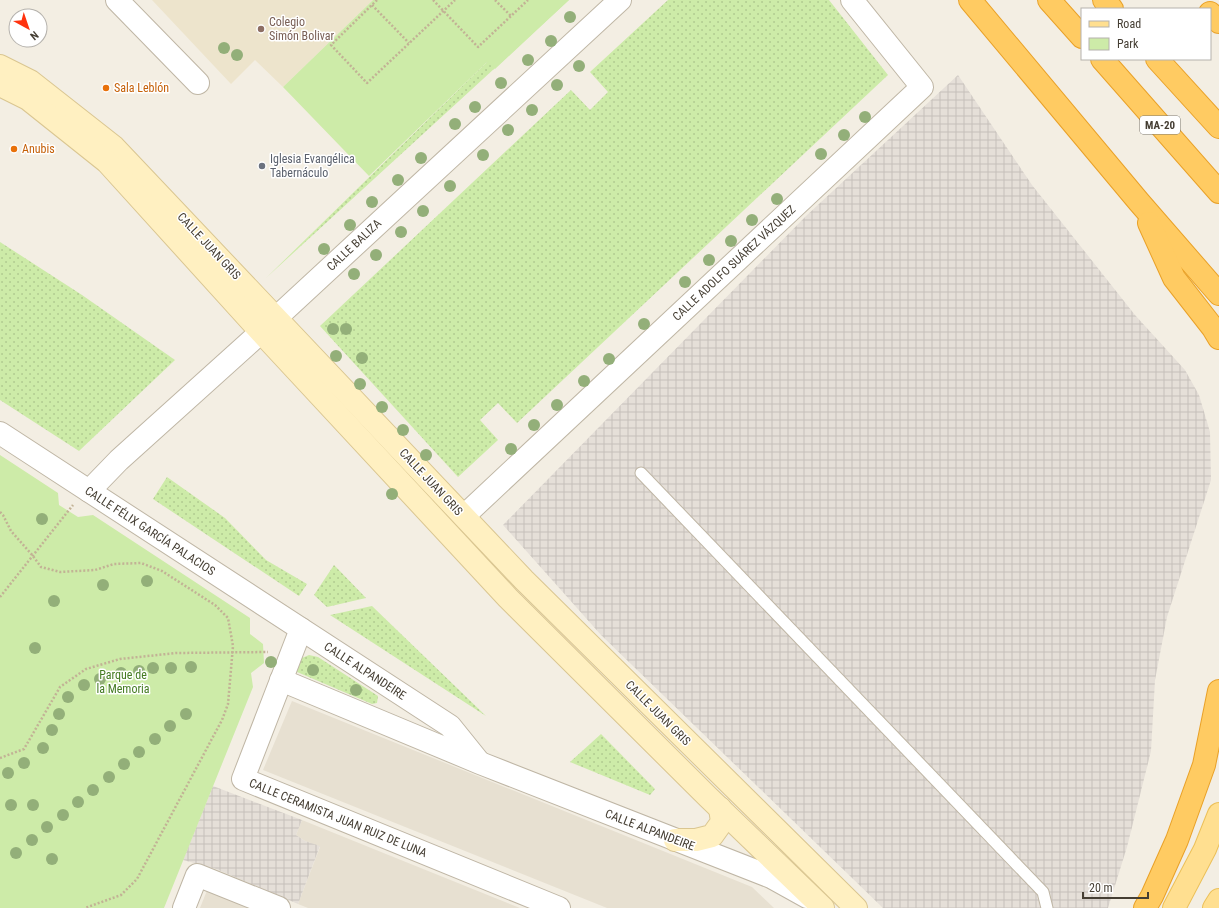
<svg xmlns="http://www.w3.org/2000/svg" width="1219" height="908" font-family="'Roboto Condensed',sans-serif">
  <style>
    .residential { fill: #e7e0d1 }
    .industrial { fill: url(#industrial-grid) }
    .education { fill: #ede4cc }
    .grass { fill: url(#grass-dots) }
    .park { fill: #cdeba8 }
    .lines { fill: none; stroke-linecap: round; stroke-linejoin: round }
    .lane-casing { stroke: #bfb6a5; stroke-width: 13 }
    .street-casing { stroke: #bfb6a5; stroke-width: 24 }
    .secondary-casing { stroke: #dac691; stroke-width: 24 }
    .primary-casing { stroke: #ecc058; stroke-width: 24 }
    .highway-casing { stroke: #e9a128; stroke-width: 24 }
    .path { stroke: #c2b295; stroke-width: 2.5; stroke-dasharray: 2 2; stroke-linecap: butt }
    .lane { stroke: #fff; stroke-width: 11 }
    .street { stroke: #fff; stroke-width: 22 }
    .secondary { stroke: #fff0c1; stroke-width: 22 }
    .primary { stroke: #ffdf90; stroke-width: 22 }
    .highway { stroke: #ffcb62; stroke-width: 22 }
    .tree { fill: #93af79 }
    .education-dot { fill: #8d6e63; stroke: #fff; stroke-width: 1.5 }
    .food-dot { fill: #e8710a; stroke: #fff; stroke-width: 1.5 }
    .worship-dot { fill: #6b7280; stroke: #fff; stroke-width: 1.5 }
    .labels { text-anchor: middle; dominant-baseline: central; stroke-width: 3; stroke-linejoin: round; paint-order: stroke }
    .shield { fill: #fff; stroke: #7d7870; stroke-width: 1 }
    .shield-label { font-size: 11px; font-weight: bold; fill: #453e33 }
    .education-label { font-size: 12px; fill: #785e54; stroke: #fff; text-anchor: start }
    .food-label { font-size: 12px; fill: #c56008; stroke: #fff; text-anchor: start }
    .worship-label { font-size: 12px; fill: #5b616d; stroke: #fff; text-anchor: start }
    .street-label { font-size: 12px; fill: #453e33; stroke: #fff }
    .park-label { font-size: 12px; fill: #447b22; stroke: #fff }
  </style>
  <defs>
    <pattern id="industrial-grid" width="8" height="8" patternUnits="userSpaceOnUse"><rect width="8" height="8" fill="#e5dfd8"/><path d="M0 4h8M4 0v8" fill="none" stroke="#c6c0ba"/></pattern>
    <pattern id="grass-dots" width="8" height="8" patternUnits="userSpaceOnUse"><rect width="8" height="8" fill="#cdeba8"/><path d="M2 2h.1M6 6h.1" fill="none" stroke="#b1cb91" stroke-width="1.8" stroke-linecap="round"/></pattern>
  </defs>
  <rect width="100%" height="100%" fill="#f3eee3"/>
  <g class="residential">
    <polygon points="292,701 752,887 774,908 607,908 263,770"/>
    <polygon points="302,820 386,854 520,908 308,908 298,904 320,847 305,841 296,835"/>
    <polygon points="208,888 255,908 200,908"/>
  </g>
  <g class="industrial">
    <polygon points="958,75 1032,185 1135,315 1185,370 1199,395 1210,432 1211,480 1167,617 1155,680 1151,751 1127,847 1108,908 883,908 601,635 503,525 806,216"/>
    <polygon points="213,786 302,820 296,835 305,841 320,846 298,904 216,869 183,860"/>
  </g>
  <polygon class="education" points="152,0 373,0 283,87 255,60 231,84"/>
  <g class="grass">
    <polygon points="532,0 569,0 266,278 487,62"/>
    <polygon points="668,0 829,0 888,75 517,423 498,403 480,420 498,440 458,477 320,326 571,90 590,110 608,92 590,72"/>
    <polygon points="0,242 82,295 175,360 79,451 0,400"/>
    <polygon points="167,477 225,518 266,560 307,584 299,596 153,499"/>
    <polygon points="334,565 366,598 327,607 314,595"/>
    <polygon points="372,606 486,716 330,615"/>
    <polygon points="309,655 318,657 378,696 377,703 372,704 297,672 296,668 302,658"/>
    <polygon points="601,734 655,789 650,795 570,762"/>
  </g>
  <g class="park">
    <polygon points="373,0 569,0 495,69 487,62 369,176 283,87"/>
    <polygon points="0,455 58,493 59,505 78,517 93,515 250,618 250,634 263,644 264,663 251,673 253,687 164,908 0,908"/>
  </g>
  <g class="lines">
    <defs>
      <polyline id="lane" points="641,473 1043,892 1047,908"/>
      <g id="street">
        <polyline points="117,0 198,83"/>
        <polyline points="0,433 450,726 479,762"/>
        <polyline points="89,491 119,460 250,342 620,0"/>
        <polyline points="464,516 922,87 852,0"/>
        <polyline points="301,629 243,779 559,908"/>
        <polyline points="281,680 480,763 771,877 807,897"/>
        <polyline points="184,908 197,875 279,908"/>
      </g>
      <g id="secondary">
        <polyline points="0,66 30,81 114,147 524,580 856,908"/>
        <polyline points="0,85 28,99 107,162 261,332 508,598 708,797 823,908"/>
        <polyline points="675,840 696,840 712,836 722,822 720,808"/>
      </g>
      <g id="primary">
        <polyline points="1174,908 1205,849 1219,814"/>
        <polyline points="1214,908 1219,900"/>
      </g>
      <g id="highway">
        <polyline points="970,0 1139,202 1219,294"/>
        <polyline points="1049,0 1082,37"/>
        <polyline points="1104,0 1112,9"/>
        <polyline points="1210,13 1219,22"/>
        <polyline points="1102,59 1219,192"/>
        <polyline points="1157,59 1219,127"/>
        <polyline points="1149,223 1174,278 1213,328 1219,338"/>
        <polyline points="1145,908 1152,896 1177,840 1204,765 1219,691"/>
      </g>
    </defs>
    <use href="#lane" class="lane-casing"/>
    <use href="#street" class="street-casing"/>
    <use href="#secondary" class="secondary-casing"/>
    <use href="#primary" class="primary-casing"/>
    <use href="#highway" class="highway-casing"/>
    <g class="path">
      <polyline points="377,0 331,45 367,83 455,0"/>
      <polyline points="433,0 478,47 528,0"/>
      <polyline points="495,0 511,16"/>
      <polyline points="372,5 409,43"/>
      <polyline points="0,512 3,515 11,531 33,556 41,567 60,572 95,570 114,564 141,563 162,571 215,605 228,618 233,646 228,704 222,720 137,879 121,895 85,908"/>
      <polyline points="0,597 73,505"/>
      <polyline points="0,758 24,749 60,687 86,669 120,659 176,653 268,652"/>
    </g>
    <use href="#lane" class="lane"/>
    <use href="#street" class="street"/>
    <use href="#secondary" class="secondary"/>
    <use href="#primary" class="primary"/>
    <use href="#highway" class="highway"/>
  </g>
  <g class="tree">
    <circle cx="570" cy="17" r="6"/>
    <circle cx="551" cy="41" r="6"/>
    <circle cx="224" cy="48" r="6"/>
    <circle cx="237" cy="55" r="6"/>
    <circle cx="528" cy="60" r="6"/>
    <circle cx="579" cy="66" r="6"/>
    <circle cx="501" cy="83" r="6"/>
    <circle cx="557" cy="85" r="6"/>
    <circle cx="475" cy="107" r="6"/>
    <circle cx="532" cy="110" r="6"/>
    <circle cx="865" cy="117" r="6"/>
    <circle cx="455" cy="124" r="6"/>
    <circle cx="508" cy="130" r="6"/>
    <circle cx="844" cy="135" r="6"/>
    <circle cx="821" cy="154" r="6"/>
    <circle cx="483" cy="155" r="6"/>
    <circle cx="421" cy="158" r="6"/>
    <circle cx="398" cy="180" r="6"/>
    <circle cx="450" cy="186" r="6"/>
    <circle cx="777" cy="199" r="6"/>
    <circle cx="372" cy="202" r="6"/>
    <circle cx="423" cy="211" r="6"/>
    <circle cx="752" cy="220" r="6"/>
    <circle cx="350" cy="225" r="6"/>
    <circle cx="401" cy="232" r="6"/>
    <circle cx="731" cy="241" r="6"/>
    <circle cx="324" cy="249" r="6"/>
    <circle cx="376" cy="255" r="6"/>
    <circle cx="709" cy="260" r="6"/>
    <circle cx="354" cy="274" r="6"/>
    <circle cx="685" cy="282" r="6"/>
    <circle cx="644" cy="324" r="6"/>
    <circle cx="333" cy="329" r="6"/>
    <circle cx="346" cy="329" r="6"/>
    <circle cx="336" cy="356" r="6"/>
    <circle cx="362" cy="358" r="6"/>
    <circle cx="609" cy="359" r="6"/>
    <circle cx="584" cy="381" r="6"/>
    <circle cx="360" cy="384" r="6"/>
    <circle cx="557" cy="405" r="6"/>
    <circle cx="382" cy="407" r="6"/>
    <circle cx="534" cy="425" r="6"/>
    <circle cx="403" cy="430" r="6"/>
    <circle cx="511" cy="449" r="6"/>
    <circle cx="426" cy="455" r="6"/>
    <circle cx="392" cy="494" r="6"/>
    <circle cx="42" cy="519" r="6"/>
    <circle cx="147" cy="581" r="6"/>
    <circle cx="103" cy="585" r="6"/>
    <circle cx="54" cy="601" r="6"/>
    <circle cx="35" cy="648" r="6"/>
    <circle cx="271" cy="662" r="6"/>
    <circle cx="191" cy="667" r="6"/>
    <circle cx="153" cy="668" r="6"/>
    <circle cx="171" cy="668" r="6"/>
    <circle cx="313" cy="670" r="6"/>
    <circle cx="139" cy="671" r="6"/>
    <circle cx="121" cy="673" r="6"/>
    <circle cx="100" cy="679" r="6"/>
    <circle cx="84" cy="685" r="6"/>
    <circle cx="356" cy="690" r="6"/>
    <circle cx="68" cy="697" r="6"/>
    <circle cx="59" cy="714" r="6"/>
    <circle cx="186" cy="714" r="6"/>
    <circle cx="170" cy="726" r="6"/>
    <circle cx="52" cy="730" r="6"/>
    <circle cx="155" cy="739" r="6"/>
    <circle cx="43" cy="748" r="6"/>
    <circle cx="139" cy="752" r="6"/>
    <circle cx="24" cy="763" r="6"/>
    <circle cx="124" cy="764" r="6"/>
    <circle cx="8" cy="773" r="6"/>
    <circle cx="109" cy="777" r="6"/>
    <circle cx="93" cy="790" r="6"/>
    <circle cx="78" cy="802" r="6"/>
    <circle cx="11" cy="805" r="6"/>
    <circle cx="33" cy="805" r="6"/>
    <circle cx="63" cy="815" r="6"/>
    <circle cx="47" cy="827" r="6"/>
    <circle cx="32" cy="840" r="6"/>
    <circle cx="16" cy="853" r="6"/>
    <circle cx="52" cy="859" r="6"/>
  </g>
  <circle class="education-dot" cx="261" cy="29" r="4"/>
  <g class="food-dot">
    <circle cx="106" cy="88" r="4"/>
    <circle cx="14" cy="149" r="4"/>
  </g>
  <circle class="worship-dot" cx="262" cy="166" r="4"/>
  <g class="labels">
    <rect class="shield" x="1140" y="116" width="40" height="18" rx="3"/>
    <g class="shield-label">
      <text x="1160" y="125">MA-20</text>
    </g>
    <g class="education-label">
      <text x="269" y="22">Colegio<tspan x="269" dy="14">Simón Bolivar</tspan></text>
    </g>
    <g class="food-label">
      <text x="114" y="88">Sala Leblón</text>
      <text x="22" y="149">Anubis</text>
    </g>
    <g class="worship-label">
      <text x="270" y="159">Iglesia Evangélica<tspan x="270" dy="14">Tabernáculo</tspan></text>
    </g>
    <g class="street-label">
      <text transform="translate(354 245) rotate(-43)">CALLE BALIZA</text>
      <text transform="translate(209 246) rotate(47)">CALLE JUAN GRIS</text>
      <text transform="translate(734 263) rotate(-43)">CALLE ADOLFO SUÁREZ VÁZQUEZ</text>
      <text transform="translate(431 482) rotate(47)">CALLE JUAN GRIS</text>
      <text transform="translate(150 531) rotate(33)">CALLE FÉLIX GARCÍA PALACIOS</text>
      <text transform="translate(365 671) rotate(33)">CALLE ALPANDEIRE</text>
      <text transform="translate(658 713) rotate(45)">CALLE JUAN GRIS</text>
      <text transform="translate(338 818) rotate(22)">CALLE CERAMISTA JUAN RUIZ DE LUNA</text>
      <text transform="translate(650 830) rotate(21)">CALLE ALPANDEIRE</text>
    </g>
    <g class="park-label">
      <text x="123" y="675">Parque de<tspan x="123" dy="14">la Memoria</tspan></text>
    </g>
  </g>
  <rect x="1081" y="8" width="130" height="52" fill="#ffffff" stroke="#b5b2ad"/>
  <rect x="1089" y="21" width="20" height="6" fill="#ffdf90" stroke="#b5b2ad"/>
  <text x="1117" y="28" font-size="12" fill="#453e33">Road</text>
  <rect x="1089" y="38" width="20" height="12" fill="#cdeba8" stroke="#b5b2ad"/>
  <text x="1117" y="48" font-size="12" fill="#453e33">Park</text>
  <g transform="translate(28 28) rotate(140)"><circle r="19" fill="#ffffff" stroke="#b5b2ad"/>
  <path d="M0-3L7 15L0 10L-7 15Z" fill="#ff320e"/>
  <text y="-6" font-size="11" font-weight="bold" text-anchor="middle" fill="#453e33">N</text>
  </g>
  <path d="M1083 892v6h65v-6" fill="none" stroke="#453e33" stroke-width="2"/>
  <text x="1089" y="892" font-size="12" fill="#453e33" stroke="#ffffff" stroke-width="3" paint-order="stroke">20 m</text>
</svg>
